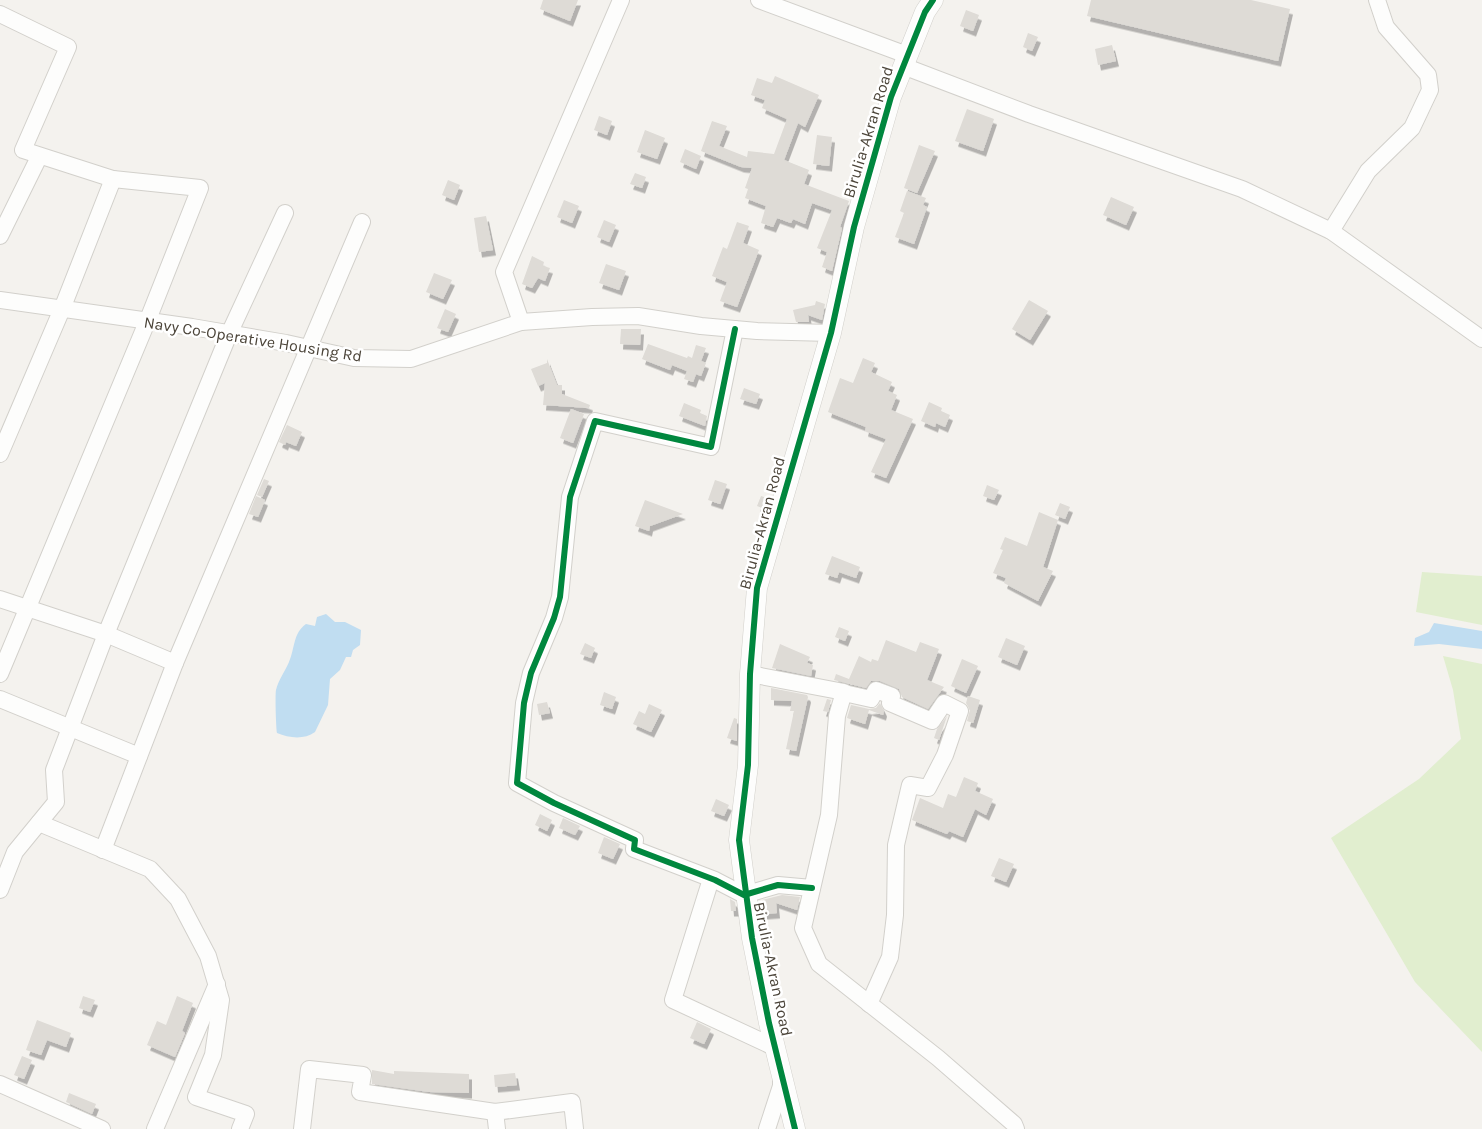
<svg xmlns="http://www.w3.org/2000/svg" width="1482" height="1129" font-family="Karla,sans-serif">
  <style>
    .green { fill: #e1eecf }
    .water { fill: #c0ddf1 }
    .building { fill: #dedbd6; filter: url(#shadow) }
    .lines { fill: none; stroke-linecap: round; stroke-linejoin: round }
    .minor-casing { stroke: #d2d0cb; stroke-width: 18 }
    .tertiary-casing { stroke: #d2d0cb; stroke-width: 21 }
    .minor { stroke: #fdfdfc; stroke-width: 16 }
    .tertiary { stroke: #fdfdfc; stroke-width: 20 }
    .cycleway-casing { stroke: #fff; stroke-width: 9 }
    .cycleway { stroke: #00873e; stroke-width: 6 }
    .labels { text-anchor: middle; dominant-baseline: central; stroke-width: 5; stroke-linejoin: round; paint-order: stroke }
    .street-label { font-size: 16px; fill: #4b4439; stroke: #fff }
  </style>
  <defs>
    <filter id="shadow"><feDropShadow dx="3" dy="5.5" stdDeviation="0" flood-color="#0004"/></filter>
  </defs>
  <rect width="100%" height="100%" fill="#f4f2ee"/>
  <g class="green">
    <polygon points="1422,572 1482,576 1482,625 1416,612"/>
    <polygon points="1443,656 1482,664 1482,1052 1415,982 1331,838 1419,779 1461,739 1453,690"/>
  </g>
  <g class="water">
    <path d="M326 614 335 622H345L361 630 360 645 353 650 351 657H346L340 670 330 679 328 705 315 732C304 740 289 738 277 733 276 728 275 694 276 690 278 681 285 671 289 662 295 648 293 633 306 624L315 626 317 617Z"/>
    <polygon points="1434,623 1482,631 1482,649 1439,644 1414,646 1415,638 1429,632"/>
  </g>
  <g class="building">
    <polygon points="543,0 578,0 570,21 540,9"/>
    <polygon points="1091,0 1251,0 1290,9 1278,61 1087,16"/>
    <polygon points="966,10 979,15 973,31 960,26"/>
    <polygon points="1028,33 1038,37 1032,51 1023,47"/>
    <polygon points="1112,45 1116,61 1098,65 1095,49"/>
    <polygon points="775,76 819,95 805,127 798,123 784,160 809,170 804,184 849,201 840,227 842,228 832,271 822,267 827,252 817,248 832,210 812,203 805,224 793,219 791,223 777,218 773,227 761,223 766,206 745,198 748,189 745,188 752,168 741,167 701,151 712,121 727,126 719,146 747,157 748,151 774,154 787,119 762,108 765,100 751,95 757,78 772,83"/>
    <polygon points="967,109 994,119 983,151 955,141"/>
    <polygon points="599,116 612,121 607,135 594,130"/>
    <polygon points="645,130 665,138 657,159 637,152"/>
    <polygon points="817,135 832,137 829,166 813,164"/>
    <polygon points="919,145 935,151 917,193 904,188"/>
    <polygon points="685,149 701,156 696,169 680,162"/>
    <polygon points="635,173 646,177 642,188 630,184"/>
    <polygon points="448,180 460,185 454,200 442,195"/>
    <polygon points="907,191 926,198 923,205 927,207 914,244 895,237 904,213 900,211"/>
    <polygon points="1111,197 1134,207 1126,225 1103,215"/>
    <polygon points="564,200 579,206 572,223 557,217"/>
    <polygon points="486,216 493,250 479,252 474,218"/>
    <polygon points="604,220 616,225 609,242 597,237"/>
    <polygon points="737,222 749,226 743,243 759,250 737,307 720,301 727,282 712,276 723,247 727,249"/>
    <polygon points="532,256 544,262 543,266 550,268 545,281 538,278 532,288 522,284"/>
    <polygon points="606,264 626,271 619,290 599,283"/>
    <polygon points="434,273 452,280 443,299 426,292"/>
    <polygon points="1029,300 1048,311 1030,340 1012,329"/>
    <polygon points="816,301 825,304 822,320 808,315 809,322 796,322 793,310 815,305"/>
    <polygon points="445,309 456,314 448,332 437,328"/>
    <polygon points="621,329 641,329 640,345 620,344"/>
    <polygon points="648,344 687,358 688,356 692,358 696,345 706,348 701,361 706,363 701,376 696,374 693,382 684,379 687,371 672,365 670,370 642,359"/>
    <polygon points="863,358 875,363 871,372 892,382 888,391 897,395 891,410 913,419 886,478 871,472 886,439 865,431 866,427 828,412 840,378 853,383"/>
    <polygon points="547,359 557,385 562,385 562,394 590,405 589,408 543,405 545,383 538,386 531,369 547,363"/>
    <polygon points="744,388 760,394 756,404 740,399"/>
    <polygon points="929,402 942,408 941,411 950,415 945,427 936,423 935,427 921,421"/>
    <polygon points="684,403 701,410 700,413 707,416 705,426 679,416"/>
    <polygon points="571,409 584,414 573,443 560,438"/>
    <polygon points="287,425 302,432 296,446 286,442 285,445 279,442"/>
    <polygon points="264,479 269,481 262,497 257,495"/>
    <polygon points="715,480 727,484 720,504 708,500"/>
    <polygon points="987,485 999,490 994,500 983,496"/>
    <polygon points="256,496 265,500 258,517 249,514"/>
    <polygon points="761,496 770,499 767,510 757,506"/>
    <polygon points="645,500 683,514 650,526 649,531 635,526"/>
    <polygon points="1060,503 1070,507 1065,519 1055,515"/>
    <polygon points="1039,512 1058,520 1043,567 1053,571 1038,601 1004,583 1006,578 993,573 1003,550 1000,549 1005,537 1027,546"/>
    <polygon points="832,556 860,567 856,578 839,572 837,578 825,574"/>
    <polygon points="839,627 849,631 845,641 835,637"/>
    <polygon points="1006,638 1025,646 1017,665 998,657"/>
    <polygon points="886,640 916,652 920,642 939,649 927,680 944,687 928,709 902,697 899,689 880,681 871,681 866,688 834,680 836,674 849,679 859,656 871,662 872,659 878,661"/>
    <polygon points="585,643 595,648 591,658 580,654"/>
    <polygon points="780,644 810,657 807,663 813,665 811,676 772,668"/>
    <polygon points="962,659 978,666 966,693 951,686"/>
    <polygon points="771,688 807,695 808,697 796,751 786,749 794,711 790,711 792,701 771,700"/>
    <polygon points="604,692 616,697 612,709 600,705"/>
    <polygon points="968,696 980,700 973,723 967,721 970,710 966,703"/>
    <polygon points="827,699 831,700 828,712 823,711"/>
    <polygon points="547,702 550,713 539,715 537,704"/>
    <polygon points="880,703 884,711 883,715 869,710 865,724 847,718 851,705 869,709 876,708"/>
    <polygon points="649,704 662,710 651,732 633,724 639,711 645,714"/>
    <polygon points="947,716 939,740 934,738 937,729"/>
    <polygon points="734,718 737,719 737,741 727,738"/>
    <polygon points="964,777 978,783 975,791 993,799 986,815 975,809 963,837 949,831 947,834 912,820 920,798 943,808 948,794 956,797"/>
    <polygon points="716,799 729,805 724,816 711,811"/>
    <polygon points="540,814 552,820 547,831 535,825"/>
    <polygon points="563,818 580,826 575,835 559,828"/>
    <polygon points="604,837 620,844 613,859 598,853"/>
    <polygon points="999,858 1014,864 1006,882 991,876"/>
    <polygon points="782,895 800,897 797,910 776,903 777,913 764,914 762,900"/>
    <polygon points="730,899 735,902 736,911 731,911"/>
    <polygon points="83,996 95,1000 90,1012 79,1008"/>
    <polygon points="177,996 193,1003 182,1031 185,1033 175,1057 147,1045 157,1021 166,1025"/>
    <polygon points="37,1020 71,1033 66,1047 47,1040 41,1055 26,1050"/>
    <polygon points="697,1022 711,1029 704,1044 690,1038"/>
    <polygon points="22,1056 32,1060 24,1079 14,1075"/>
    <polygon points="372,1070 394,1074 394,1071 469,1074 469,1093 429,1092 372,1084"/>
    <polygon points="515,1073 517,1085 495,1087 494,1075"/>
    <polygon points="69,1093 96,1104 92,1114 66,1102"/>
  </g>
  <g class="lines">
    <defs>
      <g id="minor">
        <polyline points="759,0 907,55"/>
        <polyline points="0,14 68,47 23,150 113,179 200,188 147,322 0,674"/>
        <polyline points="903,66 1029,114 1242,189 1331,231 1482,339"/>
        <polyline points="1331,231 1368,171 1412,128 1430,90 1428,75 1386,27 1377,0"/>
        <polyline points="0,236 39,157"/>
        <polyline points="0,300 192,327 286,343 354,358 411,359 521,322 592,317 638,316 701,326 757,331 831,333"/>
        <polyline points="521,322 504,272 621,0"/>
        <polyline points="735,329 711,447 595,421 570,497 560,597 554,618 531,673 524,703 517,783 554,803 635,840 634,849 715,880 744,895 778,885 812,888"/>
        <polyline points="0,454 62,309 113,179"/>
        <polyline points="0,599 106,634 175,663 362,222"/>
        <polyline points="750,674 844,692 837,716 829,815 803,928 819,964 938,1058 1014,1124 1016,1129"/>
        <polyline points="844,693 871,699 876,690 892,696 890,703 932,721 944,703 960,711 945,755 928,788 910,785 896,845 895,915 890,957 869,1004"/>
        <polyline points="0,699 139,756"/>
        <polyline points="39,823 150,869 178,899 208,956 221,1000 213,1055 196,1097 246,1114 240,1129"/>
        <polyline points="103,850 175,663"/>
        <polyline points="711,879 673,1000 776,1048"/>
        <polyline points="0,890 15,852 56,802 54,770 106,634 229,334 285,213"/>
        <polyline points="0,1084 102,1129"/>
        <polyline points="155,1129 217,984"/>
        <polyline points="302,1129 309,1069 363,1075 360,1092 495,1112"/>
        <polyline points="497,1129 495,1112 572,1102 575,1129"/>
        <polyline points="767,1129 781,1086 781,1076"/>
      </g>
      <polyline id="tertiary" points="795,1129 769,1023 752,938 739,840 748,765 750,674 757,588 831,333 854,227 891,97 925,12 933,0"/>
    </defs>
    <use href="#minor" class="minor-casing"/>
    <use href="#tertiary" class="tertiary-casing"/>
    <use href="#minor" class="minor"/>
    <use href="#tertiary" class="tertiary"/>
    <defs>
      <g id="cycleway">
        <polyline points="735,329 711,447 595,421 570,497 560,597 554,618 531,673 524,703 517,783 554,803 635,840 634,849 715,880 744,895 778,885 812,888"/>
        <polyline points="795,1129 769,1023 752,938 739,840 748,765 750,674 757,588 831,333 854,227 891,97 925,12 933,0"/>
      </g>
    </defs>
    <use href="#cycleway" class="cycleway-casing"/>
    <use href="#cycleway" class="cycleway"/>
  </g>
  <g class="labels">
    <g class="street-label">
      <text transform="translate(868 132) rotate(-73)">Birulia-Akran Road</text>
      <text transform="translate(253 339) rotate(9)">Navy Co-Operative Housing Rd</text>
      <text transform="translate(762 523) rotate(-75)">Birulia-Akran Road</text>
      <text transform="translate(773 969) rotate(78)">Birulia-Akran Road</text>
    </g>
  </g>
</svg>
